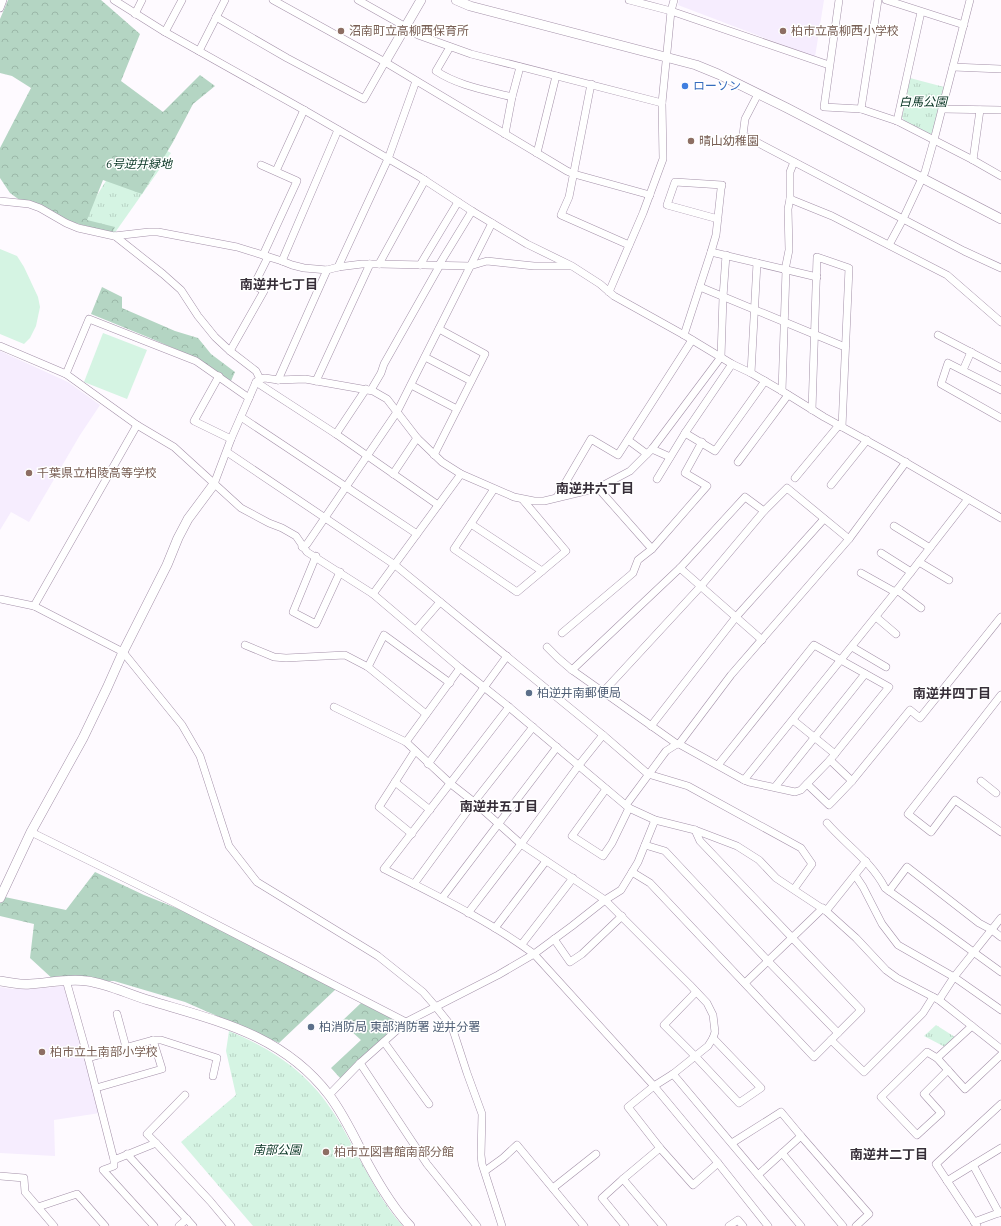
<svg xmlns="http://www.w3.org/2000/svg" width="1001" height="1226" font-family="'Source Serif 4','Noto Sans JP',serif">
  <style>
    .education { fill: #f6edfe }
    .grass { fill: url(#grass-tufts) }
    .forest { fill: url(#forest-crowns) }
    .pitch { fill: #d5f4e3 }
    .lines { fill: none; stroke-linecap: round; stroke-linejoin: round }
    .minor-casing { stroke: #a491a9; stroke-width: 8 }
    .tertiary-casing { stroke: #a491a9; stroke-width: 10 }
    .minor { stroke: #fff; stroke-width: 7 }
    .tertiary { stroke: #fff; stroke-width: 9 }
    .education-dot { fill: #8d6e63; stroke: #fff; stroke-width: 1.5 }
    .shop-dot { fill: #3f7fe0; stroke: #fff; stroke-width: 1.5 }
    .service-dot { fill: #5c6f8a; stroke: #fff; stroke-width: 1.5 }
    .labels { text-anchor: middle; dominant-baseline: central; stroke-width: 3; stroke-linejoin: round; paint-order: stroke }
    .education-label { font-size: 12px; fill: #785e54; stroke: #fff; text-anchor: start }
    .shop-label { font-size: 12px; fill: #366cbe; stroke: #fff; text-anchor: start }
    .park-label { font-size: 12px; font-style: italic; fill: #053321; stroke: #fff }
    .service-label { font-size: 12px; fill: #4e5e75; stroke: #fff; text-anchor: start }
    .neighbourhood-label { font-size: 13px; font-weight: bold; fill: #362e38; stroke: #fff }
  </style>
  <defs>
    <pattern id="grass-tufts" width="24" height="20" patternUnits="userSpaceOnUse"><rect width="24" height="20" fill="#d5f4e3"/><path d="M3 7l-1-3M5 7V3M7 7l1-3M15 17l-1-3M17 17v-4M19 17l1-3" fill="none" stroke="#b7d2c4"/></pattern>
    <pattern id="forest-crowns" width="20" height="18" patternUnits="userSpaceOnUse"><rect width="20" height="18" fill="#b4d5c3"/><path d="M2 6a3 3 0 1 1 6 0M12 15a3 3 0 1 1 6 0" fill="none" stroke="#9bb7a8"/></pattern>
  </defs>
  <rect width="100%" height="100%" fill="#fefaff"/>
  <g class="education">
    <polygon points="679,0 824,0 815,57 678,5"/>
    <polygon points="0,351 68,382 100,405 80,435 29,522 11,512 0,530"/>
    <polygon points="64,986 100,1113 54,1120 55,1156 0,1153 0,987 12,989 33,989"/>
  </g>
  <g class="grass">
    <polygon points="910,78 944,87 933,133 930,134 904,121 902,117"/>
    <polygon points="135,134 171,153 114,234 78,226"/>
    <polygon points="936,1025 955,1037 945,1047 924,1036"/>
    <path d="M229 1031C273 1049 309 1073 335 1115 344 1129 352 1145 360 1160 373 1183 385 1207 403 1226H253L181 1142 236 1095 226 1051Z"/>
  </g>
  <g class="forest">
    <polygon points="8,0 101,0 140,34 121,81 163,112 200,75 215,86 193,104 173,142 142,194 103,180 87,220 115,227 112,233 68,221 21,201 10,193 0,178 0,148 31,88 12,76 0,73 0,19"/>
    <polygon points="102,287 122,297 122,308 175,331 198,338 211,354 235,372 231,381 196,358 150,338 91,314"/>
    <polygon points="95,872 144,895 191,914 336,989 279,1043 185,1002 114,981 55,981 30,958 34,924 0,916 0,896 66,910"/>
    <polygon points="361,1003 402,1023 341,1079 331,1068 361,1040 341,1022"/>
  </g>
  <g class="pitch">
    <polygon points="0,249 17,256 24,267 38,297 40,307 36,326 30,338 24,344 0,334"/>
    <polygon points="103,333 147,350 127,399 84,382"/>
  </g>
  <g class="lines">
    <defs>
      <g id="minor">
        <polyline points="114,0 165,32 304,110 420,177 472,211 527,244 572,266 600,284 614,296 684,335 732,364 751,373 782,391 824,417 893,455 1001,518"/>
        <polyline points="273,0 385,62 567,171 574,174 650,195"/>
        <polyline points="358,0 406,27 418,35 471,54 662,103"/>
        <polyline points="629,0 671,11 829,65"/>
        <polyline points="839,0 824,107 861,109 897,121 973,160 1001,176"/>
        <polyline points="886,0 964,25"/>
        <polyline points="970,0 934,140 925,172 903,219 964,251 1001,268"/>
        <polyline points="0,8 3,0"/>
        <polyline points="135,14 142,0"/>
        <polyline points="216,17 287,58 364,99 385,62"/>
        <polyline points="165,32 182,0"/>
        <path d="M450 47 436 71C459 86 486 90 512 97"/>
        <polyline points="199,51 225,0"/>
        <polyline points="953,67 1001,69"/>
        <polyline points="591,84 569,197 561,215 629,245"/>
        <polyline points="758,94 745,119 743,135 903,219 889,245"/>
        <polyline points="861,109 878,0"/>
        <polyline points="942,109 1001,110"/>
        <polyline points="897,121 921,12"/>
        <polyline points="505,134 512,97 520,67"/>
        <polyline points="537,153 556,76"/>
        <polyline points="973,160 980,110"/>
        <polyline points="261,165 297,181 263,255"/>
        <polyline points="276,171 304,110"/>
        <polyline points="790,199 832,216 947,275 1001,322"/>
        <polyline points="0,201 29,204 40,208 66,223 78,228 114,236 149,232 158,232 237,247 282,261 292,265 304,268 316,269 327,270 338,267 362,264 379,264 470,266 487,261 534,266 570,266"/>
        <polyline points="115,236 163,274 181,290 198,316 215,337 230,351 256,371 260,379"/>
        <polyline points="711,252 817,277"/>
        <polyline points="282,261 338,130"/>
        <polyline points="379,264 425,180"/>
        <polyline points="420,265 458,202"/>
        <polyline points="439,265 472,211"/>
        <polyline points="338,267 388,159 416,81"/>
        <polyline points="785,270 789,250 788,209 790,199 790,172 794,162"/>
        <polyline points="700,287 845,347"/>
        <polyline points="609,292 643,213 663,159 662,103 671,11 674,0"/>
        <polyline points="684,335 711,252 716,235 721,189 722,185 675,182 667,205 718,219"/>
        <polyline points="938,335 1001,368"/>
        <polyline points="0,346 66,374 137,425 174,447 241,508 269,523 282,528 296,536 307,552 373,594 460,668 509,707 629,808 655,820 695,830 737,846 759,860 776,878 826,911 856,938 886,970 897,978 939,1000 1001,1049"/>
        <polyline points="230,351 264,291 254,285 268,257"/>
        <polyline points="425,357 471,381"/>
        <polyline points="963,370 971,352"/>
        <polyline points="751,373 757,263"/>
        <polyline points="66,374 89,319 196,361 249,398"/>
        <polyline points="219,376 194,421 231,439"/>
        <polyline points="278,380 327,270"/>
        <polyline points="316,381 370,264"/>
        <polyline points="256,382 336,434 438,505"/>
        <polyline points="411,385 457,409"/>
        <polyline points="371,390 381,373 384,364 440,265"/>
        <polyline points="1001,390 948,363 941,384 1001,418"/>
        <polyline points="782,391 786,270"/>
        <polyline points="812,410 817,257 849,268 842,427"/>
        <polyline points="241,417 417,534"/>
        <polyline points="685,433 715,451 765,381"/>
        <polyline points="336,434 366,389"/>
        <polyline points="628,440 647,454"/>
        <polyline points="652,449 670,457"/>
        <polyline points="227,452 395,565 603,735 648,774 688,786 801,848 812,864 794,889"/>
        <polyline points="434,455 485,354 439,329"/>
        <polyline points="738,462 788,395"/>
        <polyline points="393,474 417,438"/>
        <polyline points="795,478 839,425"/>
        <polyline points="657,479 685,433 732,364"/>
        <polyline points="214,484 231,439 256,382 260,379 265,378 278,380 305,379 373,391 387,399 417,438 442,462 461,474 514,497 534,501 544,501 598,488 630,471 652,449 721,357 723,297 726,255"/>
        <polyline points="831,485 867,440"/>
        <polyline points="598,488 652,549"/>
        <polyline points="494,489 454,549 517,592 566,551 523,500"/>
        <polyline points="557,497 591,439 618,455 692,340"/>
        <polyline points="471,524 542,571"/>
        <polyline points="894,526 930,548"/>
        <polyline points="302,547 307,544 397,412 492,223"/>
        <polyline points="881,553 911,572"/>
        <polyline points="316,556 293,612 316,624 340,572"/>
        <polyline points="919,562 949,580"/>
        <polyline points="680,568 762,640"/>
        <polyline points="861,573 895,592"/>
        <polyline points="897,590 921,608"/>
        <polyline points="373,594 461,474"/>
        <polyline points="0,599 34,606 123,652 182,725 200,756 229,846 257,882 378,956 423,992 436,1007 452,1027 467,1073 482,1114 481,1155 482,1164 502,1226"/>
        <polyline points="34,606 137,425"/>
        <polyline points="876,617 896,634"/>
        <polyline points="416,630 440,602"/>
        <polyline points="562,633 633,573 638,560 652,549 707,486 685,473 702,442"/>
        <polyline points="245,645 274,657 286,658 345,655 368,667 426,714"/>
        <polyline points="547,647 558,658 572,670 677,744"/>
        <polyline points="852,647 886,667"/>
        <polyline points="368,667 384,635 450,683"/>
        <polyline points="572,670 680,568 745,497 764,511 787,488 849,539"/>
        <polyline points="603,692 701,586 764,511"/>
        <polyline points="1001,695 908,814 931,832 955,800 1001,832"/>
        <polyline points="334,707 406,742 451,784 474,802 521,844 605,900 690,985 707,1003 713,1015 715,1032 713,1038 708,1046 673,1074 654,1086 628,1107 660,1148 693,1185 718,1163"/>
        <path d="M509 707 384 869C435 895 488 920 534 954L654 1086 718 1163 768 1226"/>
        <polyline points="793,720 835,754"/>
        <polyline points="651,726 736,617 824,519"/>
        <polyline points="406,742 460,668"/>
        <polyline points="679,744 744,780 749,782 795,792 801,790 830,760 889,687 814,645 718,765"/>
        <polyline points="830,760 852,781"/>
        <polyline points="428,764 507,656"/>
        <polyline points="744,780 897,590 968,499"/>
        <polyline points="981,781 996,793"/>
        <polyline points="395,782 430,810"/>
        <polyline points="807,784 829,805 832,802 852,781 910,710 920,718 1001,617"/>
        <polyline points="775,787 865,674"/>
        <polyline points="606,789 572,836 603,856 612,843 629,808"/>
        <polyline points="626,805 666,751 677,744 679,744 731,675 849,539 906,462"/>
        <path d="M827 823C847 846 871 861 885 888L1001 972"/>
        <polyline points="31,832 173,902 406,1022"/>
        <polyline points="412,834 379,807 415,751"/>
        <polyline points="645,845 665,851 768,961 838,1033"/>
        <polyline points="632,872 650,883 814,1057 861,1010 700,841 695,830"/>
        <polyline points="855,875 863,887 882,924 898,945 954,977 1001,1010"/>
        <polyline points="414,884 474,802 533,727"/>
        <polyline points="889,891 907,867 979,923 992,930 1001,937"/>
        <polyline points="442,898 557,747"/>
        <polyline points="826,911 866,861"/>
        <polyline points="468,913 521,844 579,765 603,735"/>
        <polyline points="495,928 546,861"/>
        <polyline points="554,939 570,962 582,954 622,916"/>
        <polyline points="522,944 573,878"/>
        <polyline points="66,980 88,1058 114,1160 156,1143 210,1201 231,1226"/>
        <polyline points="745,983 823,908"/>
        <polyline points="696,992 664,1025 695,1056 739,1103 761,1088 713,1038"/>
        <polyline points="939,1000 954,977 1001,918"/>
        <polyline points="117,1014 126,1047"/>
        <polyline points="972,1026 937,1058 965,1089 1001,1055"/>
        <polyline points="153,1040 161,1040 217,1058 213,1076"/>
        <polyline points="831,1040 864,1072 923,1013 933,997"/>
        <polyline points="384,1042 429,1104"/>
        <polyline points="88,1058 153,1040 162,1069 96,1088"/>
        <polyline points="937,1058 927,1052 881,1097 917,1135 941,1113 924,1094 948,1070"/>
        <polyline points="360,1063 427,1164 477,1226"/>
        <polyline points="673,1074 801,1226"/>
        <polyline points="329,1095 360,1063 406,1022 498,975 534,954 572,926 605,900 621,890 632,872 638,862 655,820"/>
        <polyline points="801,1136 869,1214 856,1226"/>
        <polyline points="156,1143 147,1134 185,1095"/>
        <polyline points="732,1143 781,1112 801,1136 758,1175"/>
        <polyline points="660,1148 623,1179 663,1226"/>
        <polyline points="782,1153 843,1226"/>
        <polyline points="127,1154 193,1226"/>
        <polyline points="114,1160 114,1166 103,1170 154,1226"/>
        <polyline points="973,1165 999,1213"/>
        <polyline points="485,1171 503,1158 517,1145 584,1226"/>
        <polyline points="0,1176 24,1178 25,1192 54,1226"/>
        <polyline points="623,1179 602,1198 625,1226"/>
        <polyline points="947,1181 1001,1148"/>
        <polyline points="553,1188 596,1154"/>
        <polyline points="38,1207 77,1194 105,1226"/>
        <polyline points="974,1222 1001,1212"/>
        <polyline points="179,1226 187,1219"/>
        <polyline points="729,1226 738,1220 743,1226"/>
        <polyline points="977,1226 936,1164 1001,1104"/>
      </g>
      <g id="tertiary">
        <polyline points="456,0 470,6 696,65 718,74 787,108 1001,219"/>
        <polyline points="385,62 421,0"/>
        <polyline points="0,898 31,832 83,738 107,688 123,652 167,565 178,538 188,519 214,484"/>
        <path d="M0 981C10 983 20 985 30 984 49 983 68 978 87 981 108 984 128 994 148 1000 217 1021 282 1034 329 1095 345 1116 356 1141 368 1164 380 1186 393 1208 410 1226"/>
      </g>
    </defs>
    <use href="#minor" class="minor-casing"/>
    <use href="#tertiary" class="tertiary-casing"/>
    <use href="#minor" class="minor"/>
    <use href="#tertiary" class="tertiary"/>
  </g>
  <g class="education-dot">
    <circle cx="341" cy="31" r="4"/>
    <circle cx="783" cy="31" r="4"/>
    <circle cx="691" cy="141" r="4"/>
    <circle cx="29" cy="473" r="4"/>
    <circle cx="42" cy="1052" r="4"/>
    <circle cx="326" cy="1152" r="4"/>
  </g>
  <circle class="shop-dot" cx="685" cy="86" r="4"/>
  <g class="service-dot">
    <circle cx="529" cy="693" r="4"/>
    <circle cx="311" cy="1027" r="4"/>
  </g>
  <g class="labels">
    <g class="education-label">
      <text x="349" y="31">沼南町立高柳西保育所</text>
      <text x="791" y="31">柏市立高柳西小学校</text>
      <text x="699" y="141">晴山幼稚園</text>
      <text x="37" y="473">千葉県立柏陵高等学校</text>
      <text x="50" y="1052">柏市立土南部小学校</text>
      <text x="334" y="1152">柏市立図書館南部分館</text>
    </g>
    <g class="shop-label">
      <text x="693" y="86">ローソン</text>
    </g>
    <g class="park-label">
      <text x="923" y="102">白馬公園</text>
      <text x="139" y="164">6号逆井緑地</text>
      <text x="277" y="1150">南部公園</text>
    </g>
    <g class="service-label">
      <text x="537" y="693">柏逆井南郵便局</text>
      <text x="319" y="1027">柏消防局 東部消防署 逆井分署</text>
    </g>
    <g class="neighbourhood-label">
      <text x="279" y="284">南逆井七丁目</text>
      <text x="595" y="488">南逆井六丁目</text>
      <text x="952" y="693">南逆井四丁目</text>
      <text x="499" y="806">南逆井五丁目</text>
      <text x="889" y="1154">南逆井二丁目</text>
    </g>
  </g>
</svg>
